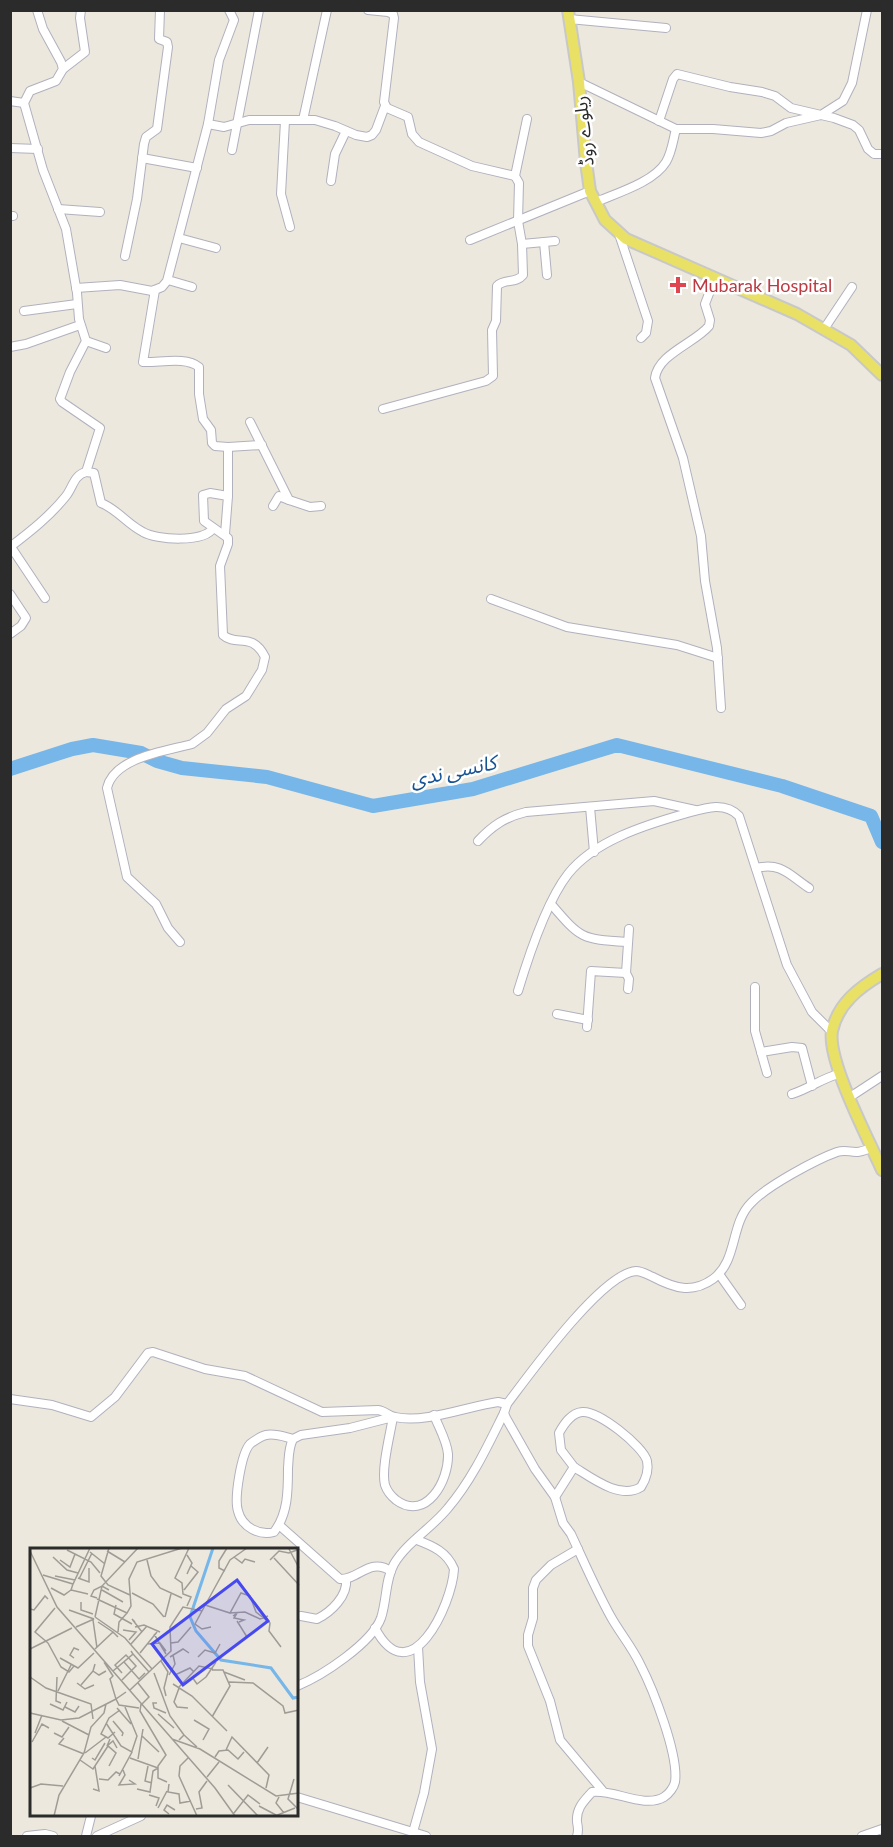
<svg xmlns="http://www.w3.org/2000/svg" width="893" height="1847" font-family="Lato,'Noto Sans Arabic',sans-serif">
  <style>
    .lines { fill: none; stroke-linecap: round; stroke-linejoin: round }
    .river { stroke: #77b6e8; stroke-width: 14 }
    .minor-casing { stroke: #b1b1be; stroke-width: 10 }
    .major-casing { stroke: #c8c8c8; stroke-width: 14 }
    .minor { stroke: #fff; stroke-width: 8 }
    .major { stroke: #e9e166; stroke-width: 10 }
    .health-dot { fill: #e0444e; stroke: #fff; stroke-width: 2 }
    .labels { text-anchor: middle; dominant-baseline: central; stroke-width: 5; stroke-linejoin: round; paint-order: stroke }
    .street-label { font-size: 18px; fill: #2b2b2b; stroke: #fff }
    .health-label { font-size: 18px; fill: #be3a42; stroke: #fff; text-anchor: start }
    .water-label { font-size: 20px; font-style: italic; fill: #155395; stroke: #fff }
    .inset-river { fill: none; stroke: #77b6e8; stroke-width: 3 }
    .inset-road { fill: none; stroke: #9f9c96; stroke-width: 1.5 }
    .view { fill: #4749f0; fill-opacity: 0.15; stroke: #4749f0; stroke-width: 3 }
    .inset-edge { fill: none; stroke: #2b2b2b; stroke-width: 3 }
  </style>
  <rect width="100%" height="100%" fill="#ece8de"/>
  <g class="lines">
    <polyline class="river" points="10,769 72,749 93,745 141,753 157,761 182,768 267,777 373,806 473,789 617,745 782,786 871,816 882,842"/>
    <defs>
      <g id="minor">
        <polyline points="368,10 388,12 393,14 394,18 384,102 387,108 408,117 412,134 419,142 472,166 515,176"/>
        <polyline points="569,19 666,28"/>
        <polyline points="63,69 85,52 80,18 81,10"/>
        <polyline points="579,82 676,129 713,129 761,133 771,131 786,123 821,115 834,118 853,125 859,130 868,149 874,154 882,154"/>
        <polyline points="10,101 24,103"/>
        <polyline points="303,120 327,10"/>
        <polyline points="285,121 281,194 290,227"/>
        <polyline points="659,121 673,79 677,74 730,87 762,92 775,96 791,108 821,115 843,101 852,83 867,10"/>
        <polyline points="208,124 224,127 249,120 315,120 335,126 356,135 367,137 372,135 376,130 385,106"/>
        <polyline points="10,148 38,149"/>
        <polyline points="232,150 259,10"/>
        <polyline points="142,158 197,168"/>
        <polyline points="331,181 335,154 346,131"/>
        <path d="M596 202C617 193 654 182 666 162 672 152 673 140 676 129"/>
        <polyline points="58,209 100,212"/>
        <polyline points="10,216 13,216"/>
        <polyline points="619,234 648,321 646,333 641,338"/>
        <polyline points="179,238 216,248"/>
        <polyline points="470,240 590,191"/>
        <polyline points="544,242 547,275"/>
        <polyline points="522,244 555,241"/>
        <polyline points="125,256 137,199 144,144 146,137 157,129 168,47 167,42 159,39 160,10"/>
        <path d="M715 278 705 304 710 320 709 326C695 343 658 354 655 378L683 458 701 536 705 581 717 648 721 708"/>
        <polyline points="168,280 192,287"/>
        <polyline points="76,288 120,285 152,291 162,287 167,281 208,124 219,60 234,20 229,10"/>
        <path d="M155 290 143 362C159 363 186 356 199 367V394L203 419 211 430 212 443 215 446 228 447V496L225 534"/>
        <polyline points="24,311 77,304"/>
        <polyline points="824,329 852,287"/>
        <polyline points="86,341 106,348"/>
        <polyline points="10,347 26,344 80,325"/>
        <path d="M383 409 486 381 493 376 492 330 496 321 497 286C504 278 516 284 523 275L522 244 518 221 519 183 515 176 527 119"/>
        <polyline points="250,422 289,500 310,507 321,506"/>
        <polyline points="228,447 262,445"/>
        <path d="M86 472 94 473 101 503C117 509 127 524 143 532 156 540 205 543 213 528"/>
        <polyline points="273,506 279,496 289,500"/>
        <path d="M10 547C31 531 50 516 66 496 73 487 74 475 86 472L100 428 62 402 60 399 70 372 86 341 79 319 77 293 66 229 43 170 24 103 30 91 56 81 63 69 61 62 43 29 37 10"/>
        <polyline points="11,547 45,598"/>
        <polyline points="10,594 26,618 21,626 10,634"/>
        <polyline points="491,599 567,627 677,645 718,658"/>
        <polyline points="590,807 594,852"/>
        <path d="M478 841C492 826 505 817 526 812L654 801 695 810"/>
        <path d="M756 868C782 862 789 875 809 888"/>
        <path d="M551 904C581 939 581 939 627 942"/>
        <path d="M180 942 168 928 156 904 127 877 107 788C114 757 167 751 192 744L207 733 226 709 246 696 262 670 265 657C252 631 236 647 223 635L220 566 228 544V538L204 521 203 495 210 493 228 496"/>
        <polyline points="755,987 755,1031 767,1073"/>
        <polyline points="628,989 629,979 626,973 629,929"/>
        <path d="M518 991C528 958 546 902 568 874 594 841 645 825 684 814 702 809 724 800 739 816L787 965 812 1012 832 1032"/>
        <polyline points="557,1014 588,1020"/>
        <polyline points="587,1027 591,971 626,973"/>
        <polyline points="761,1052 792,1047 802,1048 812,1086"/>
        <path d="M792 1094C809 1089 822 1078 839 1074"/>
        <polyline points="850,1097 882,1076"/>
        <polyline points="719,1274 741,1305"/>
        <path d="M10 1399 52 1405 91 1417 115 1397 148 1353 153 1352 205 1369 245 1376 322 1412 378 1410C385 1411 389 1416 395 1417 424 1424 469 1406 498 1402L507 1404"/>
        <path d="M293 1439C285 1437 275 1433 266 1435 261 1436 254 1441 250 1444 241 1454 234 1499 238 1511 242 1527 259 1536 274 1532 288 1514 288 1491 288 1468 289 1458 288 1449 293 1439L301 1435 350 1428 393 1417C390 1435 381 1469 385 1485 387 1491 391 1496 396 1500 426 1522 449 1481 448 1454 447 1441 439 1428 434 1415"/>
        <path d="M555 1497 574 1467 561 1450 559 1433C564 1424 571 1413 582 1412 598 1410 643 1446 647 1461 649 1470 646 1479 641 1487 620 1500 592 1478 574 1467"/>
        <path d="M279 1525 340 1579C359 1580 369 1557 391 1571"/>
        <polyline points="578,1549 551,1565 536,1580 533,1588 533,1618 528,1635 528,1646 550,1701 560,1740 602,1790"/>
        <path d="M301 1616 317 1619C331 1612 348 1596 346 1579"/>
        <path d="M375 1628C410 1695 452 1605 454 1569 447 1552 433 1546 417 1540"/>
        <path d="M297 1686C322 1676 372 1643 381 1618 387 1600 385 1580 394 1564 407 1542 432 1528 448 1508 472 1480 488 1445 504 1413"/>
        <polyline points="297,1797 426,1836"/>
        <polyline points="413,1832 424,1793 432,1749 420,1682 418,1647"/>
        <polyline points="27,1836 45,1834 53,1836"/>
        <polyline points="86,1836 91,1816"/>
        <polyline points="97,1836 141,1816"/>
        <path d="M577 1836C579 1831 578 1827 577 1822 576 1808 584 1801 592 1792 614 1789 644 1809 664 1797 669 1794 674 1787 675 1782 679 1755 653 1689 640 1664 632 1647 620 1633 611 1617 596 1590 584 1562 571 1534L563 1523 555 1497 535 1469 506 1418 504 1413 507 1404C529 1375 602 1273 636 1271 642 1271 648 1275 653 1277 674 1288 692 1294 713 1279 738 1261 730 1224 751 1203 767 1186 815 1160 837 1152 850 1148 854 1157 872 1147"/>
        <polyline points="862,1836 882,1829"/>
      </g>
      <g id="major">
        <polyline points="568,10 579,82 586,162 590,191 605,220 626,239 797,314 851,345 882,375"/>
        <path d="M882 974C860 987 838 1003 832 1031 827 1061 869 1140 882 1170"/>
      </g>
    </defs>
    <use href="#minor" class="minor-casing"/>
    <use href="#major" class="major-casing"/>
    <use href="#minor" class="minor"/>
    <use href="#major" class="major"/>
  </g>
  <path class="health-dot" d="M675 276h6v6h6v6h-6v6h-6v-6h-6v-6h6z"/>
  <g class="labels">
    <g class="street-label">
      <text transform="translate(583 131) rotate(-96)">ریلوے روڈ</text>
    </g>
    <g class="health-label">
      <text x="692" y="285">Mubarak Hospital</text>
    </g>
    <g class="water-label">
      <text transform="translate(453 770) rotate(-12)">کانسی ندی</text>
    </g>
  </g>
  <g transform="translate(30 1548)">
    <rect width="268" height="268" fill="#ece8de"/>
    <path class="inset-river" d="M183 0 160 69 166 83 191 112 241 120 263 150 269 149"/>
    <path class="inset-road" d="M79 0 71 28 78 37 100 47M259 1 269 20M37 2 61 14 70 25M0 3 27 59 185 240 205 268M77 3 95 14M60 4 75 16M157 7 162 15 157 26M23 9 37 22 48 25M204 9 212 15 215 11 225 14M244 10 269 37M30 12 40 19 45 6M117 12 121 28 130 40 152 50M240 12 249 3 259 5 267 2M195 23 189 20V13L197 0M13 27 43 36 60 0M25 28 45 32M48 30 59 34V20M49 31 62 5M43 36 41 42 58 46M21 40 34 47 41 42M72 42 93 54M154 42 168 24 161 18M102 45 123 56 134 69M67 50 61 48 64 42 72 38 79 42M67 51 97 65 101 58 99 31 107 14 152 0M51 54V62L63 66M86 57 84 66 102 76M175 57 200 65 211 45 220 48 226 64 240 75 239 83 251 99M157 58 161 49 153 46 152 35 145 30 159 0M0 61 4 62 15 48 18 51M39 62 64 71M172 63 165 76 172 81 181 79M200 65 215 64 230 71 238 68M203 68 207 65 204 70 214 72 209 74M65 69 72 38 108 0M65 69 95 90 122 121M135 69 141 46M63 72 67 100M207 73 217 89M68 74 83 84M105 74 102 71 112 84M46 79 64 71M105 79 114 77 130 84M93 82 106 84 99 92M88 84 89 74 97 65M124 86 136 106M18 95 5 84 25 60M18 95 31 119 39 124 44 118M141 95 148 94 161 79M101 96 117 78M118 96 130 95 136 103M0 101 42 80M65 101 83 84 88 89M110 105 127 84M103 106 119 124M140 109 153 101 159 105M168 109 175 102 185 105 190 96M30 110 48 120 64 105M44 110 40 107 44 100 49 102M131 113 138 124 134 140 136 148M94 114 109 131 115 125M65 116 63 123 69 127 76 123M83 123 103 106 101 103M194 124 215 132M124 125 140 168 154 187M139 127 145 116 143 107M145 127 160 120 164 124M0 129 16 140 61 156 63 171M27 129 26 153 31 155M162 129 167 136 176 129M176 129 186 114M92 132 106 118 96 107 85 117 92 125M199 134 223 135 253 158 255 165 269 162M47 135 55 141 64 137M108 135 119 149 112 156M143 136 162 148 197 183M51 137 63 123M149 139 169 118 183 121M149 140 144 154 147 159 158 160M100 142 141 103 140 79 153 59 172 63 200 12 217 0M28 143 41 117M96 144 86 151 89 157 109 160M127 155H123L124 160 136 165M20 156 33 162 37 154M111 156 110 163 136 207 128 218V230L137 234M35 159 45 164 49 158M95 159 107 188 102 203M87 160 101 176M0 165 31 172 49 170 86 151 80 131 83 128 74 114M128 166 144 180M182 169 200 138 193 122H182M164 172 179 181 173 192M32 173 59 187M83 173 93 185 92 188M76 175 91 198 102 204 89 228M85 184 78 190 71 186 79 170 90 162M5 185 12 167M24 185 32 189 39 179M112 188 129 204M34 190 29 196 54 206M80 191 77 198 83 193 87 200M142 191 170 201 246 248 269 245M149 192 154 187 167 199M2 194 12 176 19 180M196 202 202 189 239 227 236 240M55 205 76 189M185 209 189 203 198 202 208 211 214 204M62 210 65 212 75 195M100 210 128 220M158 210 150 218 149 228 167 268M108 211 113 181M50 212 63 221 78 198 86 205 79 218M227 215 238 199M118 218 115 233 122 235M93 222 95 227 89 237 105 236 99 232M177 229 189 214M69 231 78 232 86 224 90 226M264 231 258 251 269 262M139 236 138 244 149 246 150 255 161 253M198 237 228 268M0 240 11 236 33 238M63 241 69 243 65 218M107 241 120 244 123 223 128 220M119 247 129 250 126 258M249 249 246 255 254 265M229 258 246 267M128 260 137 243M166 261 172 260 169 244 177 233M204 265 218 247 230 256M139 266 134 262 137 257 145 262M24 268 29 247 54 205 61 179 74 165 76 156M245 268 265 260"/>
    <path class="view" d="M207 32 238 73 153 137 122 96Z"/>
    <rect width="268" height="268" class="inset-edge"/>
  </g>
  <rect width="893" height="1847" fill="none" stroke="#2b2b2b" stroke-width="24"/>
</svg>
